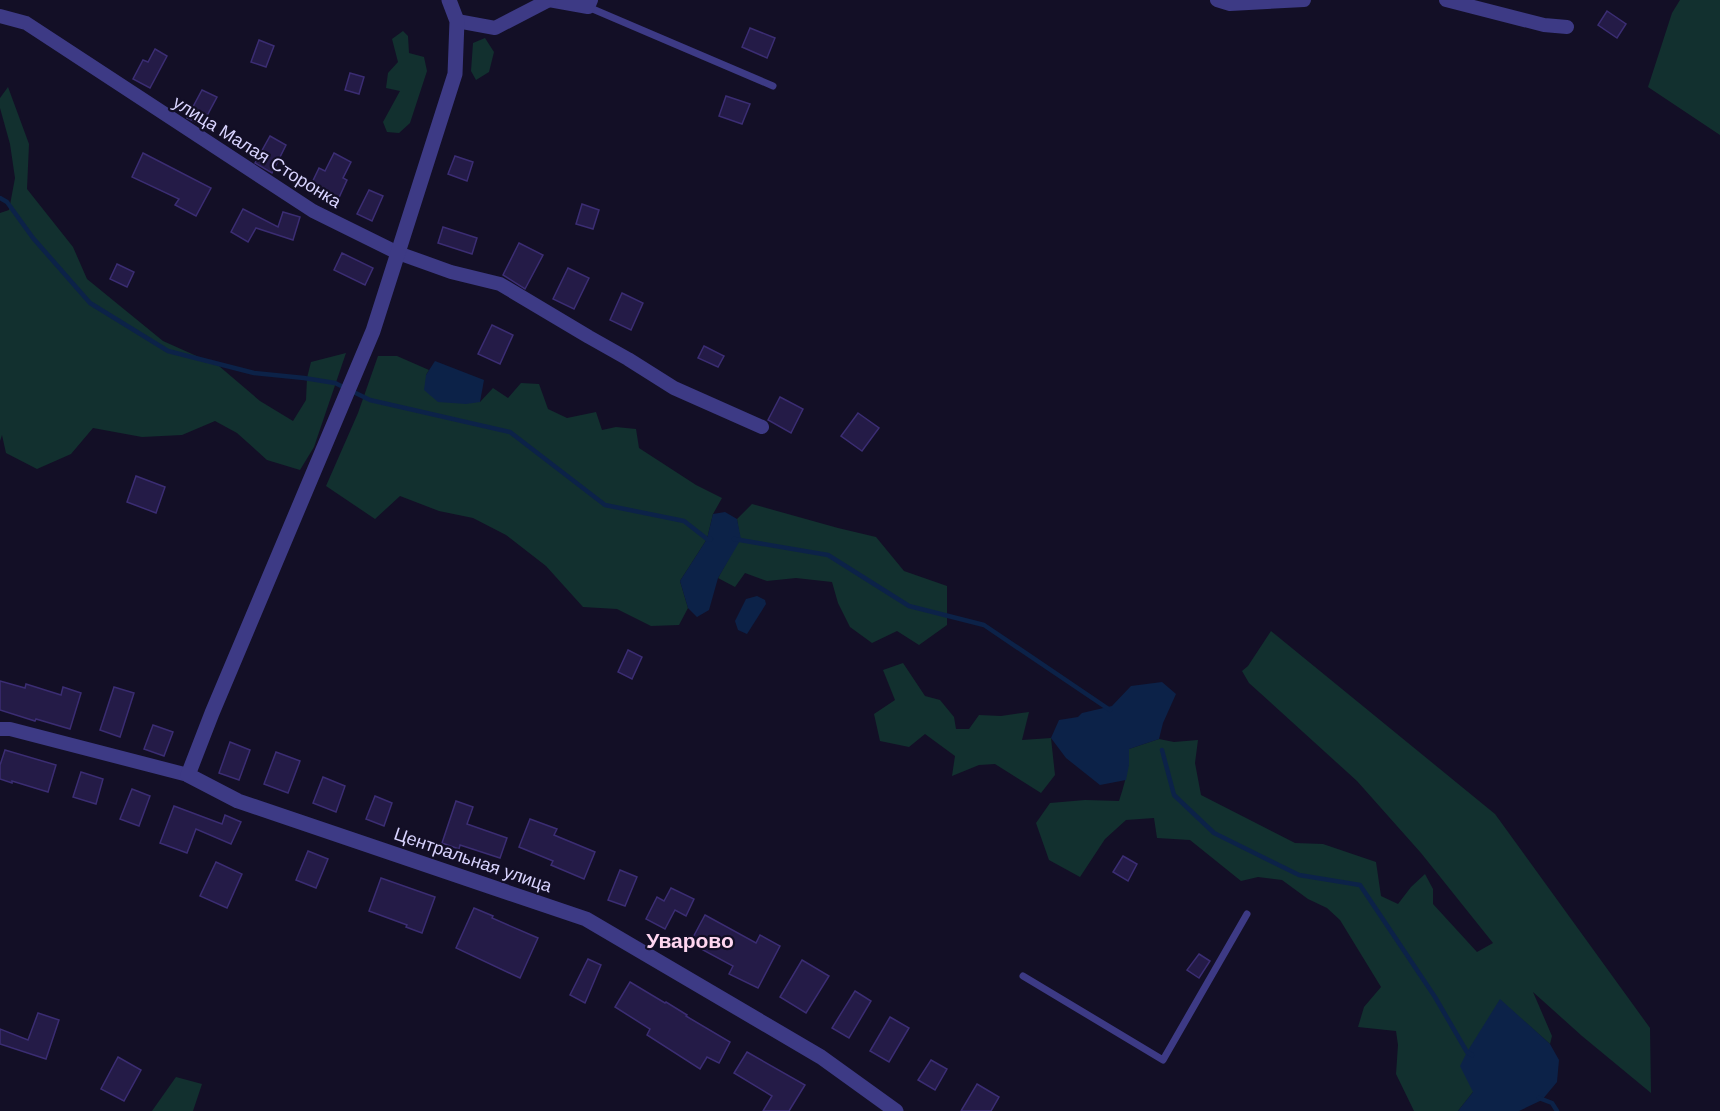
<svg xmlns="http://www.w3.org/2000/svg" width="1720" height="1111" font-family="Helvetica,sans-serif">
  <style>
    .green { fill: #12302f }
    .water { fill: #0c2248 }
    .lines { fill: none; stroke-linecap: round; stroke-linejoin: round }
    .stream { stroke: #0c2248; stroke-width: 4.5 }
    .building { fill: #241b47; stroke: #3b2d73; stroke-width: 1.5 }
    .service { stroke: #3d3a85; stroke-width: 7 }
    .minor { stroke: #3d3a85; stroke-width: 14 }
    .tertiary { stroke: #3d3a85; stroke-width: 15 }
    .labels { text-anchor: middle; dominant-baseline: central; stroke-width: 4.5; stroke-linejoin: round; paint-order: stroke }
    .street-label { font-size: 18px; fill: #d9d4ff; stroke: #130f26 }
    .quarter-label { font-size: 21px; font-weight: bold; fill: #ffd6f0; stroke: #130f26 }
  </style>
  <rect width="100%" height="100%" fill="#130f26"/>
  <g class="green">
    <polygon points="1680,0 1720,0 1720,135 1648,87 1672,13"/>
    <polygon points="403,31 408,36 409,53 424,57 427,71 410,123 399,133 387,132 383,122 400,91 386,88 388,73 398,62 392,39"/>
    <polygon points="485,38 494,52 489,72 476,80 471,71 473,43"/>
    <polygon points="8,87 29,144 27,189 73,247 87,279 163,341 219,366 260,401 293,421 306,400 307,378 311,362 346,353 314,447 300,470 267,460 237,433 215,421 182,435 142,437 93,428 71,454 37,469 6,453 2,435 0,441 0,213 9,210 15,178 10,144 0,108 0,98"/>
    <polygon points="378,356 397,356 429,370 426,375 480,402 493,388 508,398 521,383 539,384 548,409 567,418 596,412 602,430 616,427 636,429 639,448 696,485 722,498 713,514 707,539 680,581 688,608 679,625 651,626 617,609 583,607 546,566 506,535 473,518 439,511 400,496 375,519 326,486 358,413"/>
    <polygon points="752,504 838,528 876,537 904,571 947,586 947,625 919,645 897,631 872,643 850,627 838,603 832,582 796,578 767,581 745,573 735,587 718,578 740,539 737,519"/>
    <path d="M1271 631 1495 814 1650 1028 1651 1093 1582 1036 1533 992 1552 1036 1550 1044 1500 1000 1473 1092 1458 1111H1414L1396 1074 1398 1045 1396 1031 1358 1027 1364 1007 1381 987 1340 920 1327 908 1308 899 1282 880 1258 877 1241 881 1190 840 1157 838 1154 818 1126 820 1105 839 1080 877 1049 860 1036 823 1050 803 1085 800 1119 801C1125 783 1129 768 1129 749L1159 739 1174 742 1198 740 1195 763 1201 795 1295 843 1323 844 1376 862 1381 896 1398 904 1411 887 1425 874 1433 889V904L1477 952 1493 943 1421 853 1357 781 1249 683 1242 671 1248 666Z"/>
    <polygon points="903,663 925,696 940,700 954,717 956,729 969,729 979,715 1001,716 1029,712 1022,740 1051,738 1055,775 1041,793 995,764 979,765 952,776 955,756 925,734 909,747 880,741 874,714 895,700 883,670"/>
    <polygon points="176,1077 202,1084 193,1111 152,1111"/>
  </g>
  <g class="water">
    <polygon points="435,361 484,380 480,402 466,404 438,402 424,390 426,375"/>
    <polygon points="725,512 737,519 741,539 718,578 709,610 697,617 688,608 680,581 707,539 713,514"/>
    <polygon points="757,596 765,600 766,604 747,634 738,630 735,621 746,599"/>
    <polygon points="1162,682 1176,694 1163,723 1159,739 1129,749 1129,765 1126,780 1100,785 1066,758 1051,738 1059,720 1078,717 1082,713 1112,706 1131,686"/>
    <polygon points="1500,999 1550,1044 1559,1060 1557,1082 1542,1100 1519,1111 1458,1111 1473,1092 1460,1066 1467,1052"/>
  </g>
  <g class="lines">
    <g class="stream">
      <polyline points="0,198 7,202 33,238 90,303 168,351 254,373 304,378 335,383 370,400 510,432 605,505 684,521 707,539 711,539"/>
      <polyline points="734,539 828,555 909,606 984,625 1110,710"/>
      <polyline points="1162,750 1174,795 1214,833 1299,875 1360,885 1435,997 1467,1052 1472,1055"/>
      <polyline points="1539,1098 1552,1103 1557,1111"/>
    </g>
  </g>
  <g class="building">
    <polygon points="1607,11 1626,24 1617,38 1598,25"/>
    <polygon points="750,28 775,38 767,58 742,47"/>
    <polygon points="259,40 274,46 266,67 251,62"/>
    <polygon points="155,49 167,56 150,88 133,79 143,60 148,62"/>
    <polygon points="350,73 364,77 359,94 345,90"/>
    <polygon points="202,90 217,97 202,125 187,118"/>
    <polygon points="726,96 750,104 742,124 719,116"/>
    <polygon points="270,136 286,145 272,173 255,163"/>
    <polygon points="143,153 211,188 196,216 175,205 179,199 132,177"/>
    <polygon points="334,153 351,162 343,178 347,180 337,202 309,189 319,168 325,171"/>
    <polygon points="455,156 473,162 467,181 448,174"/>
    <polygon points="369,190 383,196 372,221 357,214"/>
    <polygon points="582,204 599,210 593,229 576,224"/>
    <polygon points="243,209 278,227 283,212 300,217 293,240 256,228 248,242 231,232"/>
    <polygon points="443,227 477,238 472,254 438,243"/>
    <polygon points="519,243 543,255 525,289 503,275"/>
    <polygon points="342,253 373,268 365,285 334,270"/>
    <polygon points="117,264 134,272 127,287 110,279"/>
    <polygon points="568,268 589,278 574,309 553,299"/>
    <polygon points="622,293 643,303 631,330 610,320"/>
    <polygon points="492,325 513,335 500,364 478,354"/>
    <polygon points="704,346 724,356 718,367 698,358"/>
    <polygon points="780,397 803,409 791,433 768,420"/>
    <polygon points="858,413 879,428 862,451 841,436"/>
    <polygon points="136,476 165,487 156,513 127,502"/>
    <polygon points="628,650 642,657 632,679 618,672"/>
    <polygon points="0,681 25,688 26,684 61,695 63,687 81,693 70,729 36,719 35,721 0,710"/>
    <polygon points="114,687 134,693 120,737 100,730"/>
    <polygon points="153,725 173,732 164,756 144,749"/>
    <polygon points="230,742 250,750 239,780 219,773"/>
    <polygon points="5,750 56,765 48,792 12,781 12,783 0,779 0,765"/>
    <polygon points="276,752 300,761 288,793 264,784"/>
    <polygon points="81,772 103,779 96,804 73,797"/>
    <polygon points="323,777 345,786 336,812 313,803"/>
    <polygon points="132,789 150,796 139,826 120,819"/>
    <polygon points="375,796 392,803 384,826 366,819"/>
    <polygon points="456,801 473,807 467,824 507,838 500,858 460,845 459,849 442,843"/>
    <polygon points="174,806 222,824 225,815 241,822 231,844 196,829 187,853 160,843"/>
    <polygon points="530,819 557,829 554,835 595,852 584,879 551,865 553,861 519,847"/>
    <polygon points="308,851 328,859 316,888 296,880"/>
    <polygon points="1123,856 1137,864 1128,881 1113,872"/>
    <polygon points="216,862 242,874 227,908 200,896"/>
    <polygon points="620,870 637,877 625,906 608,900"/>
    <polygon points="381,878 435,897 422,933 406,927 407,925 369,911"/>
    <polygon points="671,888 694,899 686,916 675,910 665,929 646,919 657,897 664,901"/>
    <polygon points="474,908 493,916 492,918 538,938 520,978 456,948"/>
    <polygon points="705,915 756,943 760,935 780,946 758,988 729,974 733,966 690,943"/>
    <polygon points="1199,954 1210,961 1199,978 1187,970"/>
    <polygon points="588,959 601,965 585,1003 570,995"/>
    <polygon points="802,960 829,976 806,1013 780,997"/>
    <polygon points="630,982 665,1003 666,1002 687,1015 686,1016 730,1042 719,1063 707,1057 700,1069 647,1035 650,1029 615,1007"/>
    <polygon points="855,991 871,1001 849,1038 832,1028"/>
    <polygon points="38,1013 59,1020 46,1059 0,1044 0,1029 28,1040"/>
    <polygon points="890,1017 909,1028 889,1062 870,1051"/>
    <polygon points="747,1052 805,1085 789,1111 763,1111 772,1096 734,1073"/>
    <polygon points="118,1057 141,1070 124,1101 101,1089"/>
    <polygon points="931,1060 947,1069 935,1090 918,1080"/>
    <polygon points="977,1084 999,1097 991,1111 961,1111"/>
  </g>
  <g class="lines">
    <g class="service">
      <polyline points="588,7 773,86"/>
      <polyline points="1023,976 1163,1060 1247,914"/>
    </g>
    <g class="minor">
      <polyline points="549,0 588,7 591,0"/>
      <polyline points="1217,0 1230,4 1304,0"/>
      <polyline points="1446,0 1544,25 1567,27"/>
      <polyline points="0,16 26,23 313,211 398,253 451,272 500,284 589,337 628,359 674,388 762,427"/>
      <polyline points="457,21 495,28 549,0"/>
      <polyline points="0,729 10,729 188,775"/>
    </g>
    <polyline class="tertiary" points="449,0 457,21 455,74 373,331 212,713 188,775 238,801 586,919 821,1057 896,1111"/>
  </g>
  <g class="labels">
    <g class="street-label">
      <text transform="translate(257 152) rotate(32)">улица Малая Сторонка</text>
      <text transform="translate(473 860) rotate(19)">Центральная улица</text>
    </g>
    <g class="quarter-label">
      <text x="690" y="940">Уварово</text>
    </g>
  </g>
</svg>
